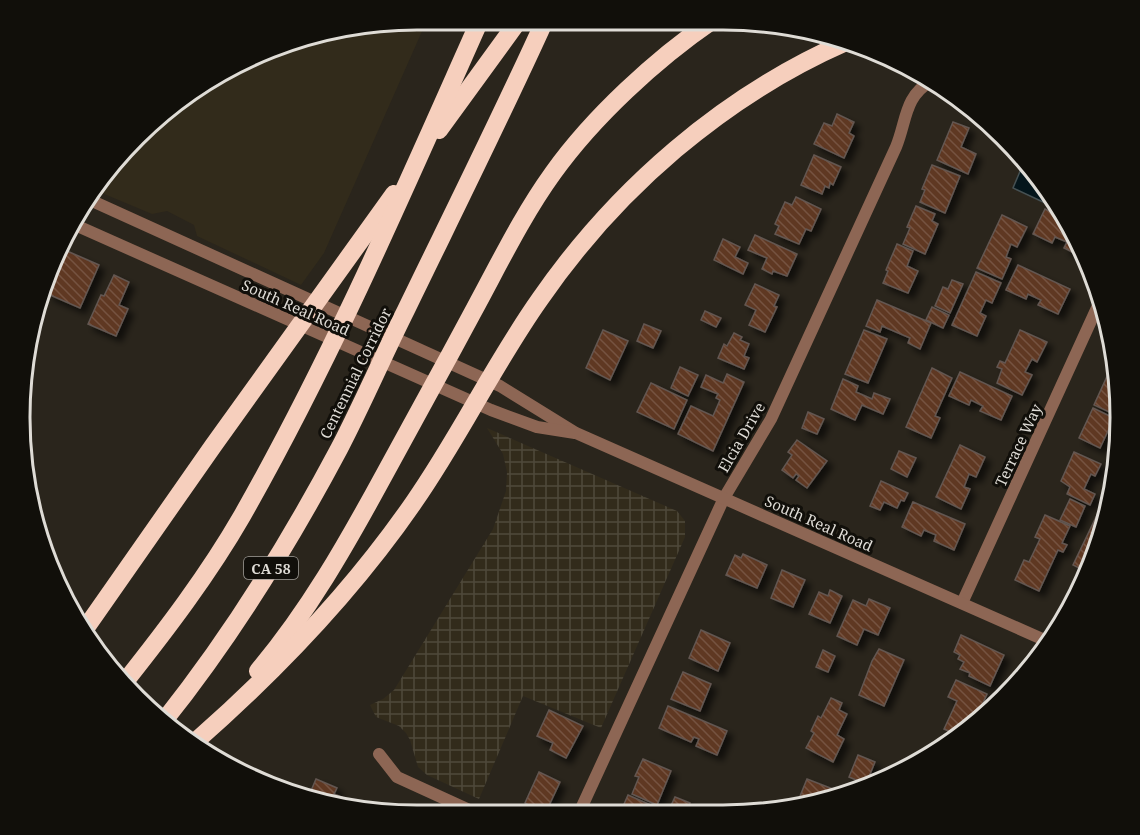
<svg xmlns="http://www.w3.org/2000/svg" width="1140" height="835" font-family="'Noto Serif',serif">
  <style>
    .built { fill: #322b1b }
    .industrial { fill: url(#industrial-grid) }
    .water { fill: #04151b; stroke: #465153; stroke-width: 1.5 }
    .building { fill: url(#building-back-hatch); stroke: #635751; stroke-width: 1.5; filter: url(#shadow) }
    .lines { fill: none; stroke-linecap: round; stroke-linejoin: round }
    .minor { stroke: #8d6654; stroke-width: 12 }
    .tertiary { stroke: #8d6654; stroke-width: 12 }
    .motorway { stroke: #f6cfbd; stroke-width: 18 }
    .labels { text-anchor: middle; dominant-baseline: central; stroke-width: 6; stroke-linejoin: round; paint-order: stroke }
    .shield { fill: #110f0a; stroke: #a19e99; stroke-width: 1.5 }
    .shield-label { font-size: 14px; font-weight: bold; fill: #dfdcd6 }
    .street-label { font-size: 15px; fill: #dfdcd6; stroke: #110f0a }
    .rim { fill: none; stroke: #dfdcd6; stroke-width: 3 }
  </style>
  <defs>
    <pattern id="industrial-grid" width="8" height="8" patternUnits="userSpaceOnUse" patternTransform="scale(1.5)"><rect width="8" height="8" fill="#322b1b"/><path d="M0 4h8M4 0v8" fill="none" stroke="#4f493b"/></pattern>
    <pattern id="building-back-hatch" width="6" height="6" patternUnits="userSpaceOnUse" patternTransform="scale(1.5)"><rect width="6" height="6" fill="#5f3722"/><path d="M-1 5l2 2M0 0l6 6M5-1l2 2" fill="none" stroke="#765341"/></pattern>
    <filter id="shadow"><feDropShadow dx="5.5" dy="5.5" stdDeviation="3" flood-color="#0009"/></filter>
  </defs>
  <rect width="100%" height="100%" fill="#2a251c"/>
  <polygon class="built" points="417,20 427,20 324,253 301,285 197,236 194,225 167,211 152,214 97,191 136,136 218,73 314,33"/>
  <polygon class="industrial" points="487,428 677,511 685,521 685,537 601,728 523,696 479,799 427,775 418,767 410,740 406,733 399,726 376,717 370,705 383,699 394,690 493,529 506,491 507,472 503,454"/>
  <polygon class="water" points="1024,162 1038,175 1060,210 1013,188"/>
  <g class="building">
    <polygon points="837,114 854,122 849,133 854,136 844,158 814,144 824,123 832,126"/>
    <polygon points="953,122 969,128 961,147 976,154 968,174 937,160"/>
    <polygon points="814,155 841,167 833,185 830,183 829,188 825,186 822,194 801,185"/>
    <polygon points="932,165 960,176 945,213 920,202 925,190 922,189"/>
    <polygon points="796,197 821,209 811,231 806,229 799,244 775,234 779,226 775,224 785,202 792,205"/>
    <polygon points="916,206 935,214 932,221 938,224 925,254 903,244 910,228 907,227"/>
    <polygon points="1045,209 1065,218 1080,242 1084,258 1064,248 1067,242 1055,237 1052,243 1033,234"/>
    <polygon points="1002,215 1027,227 1017,247 1011,244 1006,257 1011,259 1002,279 977,268"/>
    <polygon points="755,235 797,254 787,276 773,271 772,274 762,269 767,258 748,250"/>
    <polygon points="723,239 740,247 735,257 748,263 743,274 714,260"/>
    <polygon points="897,244 913,251 907,266 918,271 908,293 883,283 888,271 886,270"/>
    <polygon points="67,251 99,265 80,308 48,294"/>
    <polygon points="1018,265 1070,289 1058,314 1038,305 1041,300 1028,294 1026,299 1006,290"/>
    <polygon points="976,272 1001,283 992,303 986,300 980,313 986,316 977,336 952,325"/>
    <polygon points="114,275 129,282 119,305 128,309 116,336 88,324 101,295 104,296"/>
    <polygon points="952,280 963,284 950,313 935,306 943,287 948,289"/>
    <polygon points="755,284 779,295 774,306 777,307 765,332 749,325 756,310 745,305"/>
    <polygon points="877,300 931,323 920,349 908,343 910,338 882,326 880,332 866,326"/>
    <polygon points="932,307 949,315 943,328 926,320"/>
    <polygon points="705,311 721,318 716,327 701,320"/>
    <polygon points="644,324 661,331 653,348 637,341"/>
    <polygon points="603,330 628,341 610,380 586,368"/>
    <polygon points="864,330 887,339 868,383 845,374"/>
    <polygon points="1020,330 1047,342 1037,362 1032,359 1025,372 1032,375 1022,395 997,383 1002,369 997,367 1000,361 1005,363"/>
    <polygon points="734,333 742,337 740,340 749,344 744,356 749,358 744,369 718,358 724,344 727,346"/>
    <polygon points="680,367 698,375 688,396 671,388"/>
    <polygon points="932,368 952,378 935,416 940,418 931,438 906,427"/>
    <polygon points="960,372 1012,396 1001,420 980,411 983,406 971,400 969,405 949,396"/>
    <polygon points="1109,372 1117,376 1120,392 1119,409 1116,415 1094,405"/>
    <polygon points="727,374 744,382 713,451 678,434 691,406 713,416 720,400 716,398 718,394 701,387 706,375 723,383"/>
    <polygon points="843,379 858,386 856,392 872,399 874,393 890,399 883,414 862,405 855,420 831,409"/>
    <polygon points="651,383 687,400 674,429 637,412"/>
    <polygon points="1093,408 1114,418 1100,448 1079,438"/>
    <polygon points="808,412 824,419 817,434 802,428"/>
    <polygon points="797,440 827,461 807,488 796,480 799,476 796,474 793,478 782,470 792,455 788,452"/>
    <polygon points="960,445 985,457 976,477 969,474 964,487 970,489 961,509 936,497"/>
    <polygon points="899,451 916,458 907,477 891,469"/>
    <polygon points="1074,452 1101,464 1095,476 1091,474 1084,489 1095,494 1090,505 1067,494 1070,487 1061,481"/>
    <polygon points="881,481 908,493 904,501 901,500 897,508 884,502 880,510 870,506"/>
    <polygon points="1070,499 1085,506 1076,527 1060,520"/>
    <polygon points="913,502 965,524 954,550 934,541 936,535 924,530 921,536 902,527"/>
    <polygon points="1098,513 1106,517 1099,546 1087,572 1073,565"/>
    <polygon points="1045,515 1070,526 1062,543 1067,545 1063,552 1058,550 1039,591 1015,580 1024,560 1029,562 1040,539 1035,537"/>
    <polygon points="743,554 767,565 757,588 726,575 735,555 741,558"/>
    <polygon points="782,570 805,580 793,607 771,598"/>
    <polygon points="1078,576 1084,579 1074,602 1068,599"/>
    <polygon points="830,590 842,596 830,623 809,614 819,592 828,596"/>
    <polygon points="869,599 890,608 878,635 864,629 857,645 837,636 853,600 866,606"/>
    <polygon points="701,630 730,643 718,671 689,658"/>
    <polygon points="961,635 1004,655 990,686 969,676 970,673 960,669 964,662 958,659 960,655 954,652"/>
    <polygon points="879,649 904,660 884,706 859,695 872,661"/>
    <polygon points="823,650 835,656 828,672 816,667"/>
    <polygon points="683,672 711,684 700,711 671,699"/>
    <polygon points="956,680 987,694 972,727 960,736 944,729 957,701 948,697"/>
    <polygon points="831,698 842,703 839,710 847,714 837,735 844,739 833,762 806,748 814,733 811,731 818,716 821,718"/>
    <polygon points="668,706 727,731 717,755 696,746 699,739 694,737 691,742 659,728"/>
    <polygon points="549,710 583,726 566,758 550,750 553,743 537,736"/>
    <polygon points="947,735 955,739 942,746"/>
    <polygon points="931,745 938,748 927,755"/>
    <polygon points="858,755 875,762 866,784 849,777"/>
    <polygon points="643,759 671,771 657,805 632,794 639,777 635,776"/>
    <polygon points="539,772 560,782 545,814 532,812 534,808 525,803"/>
    <polygon points="316,779 337,788 334,794 351,801 348,805 352,807 308,798"/>
    <polygon points="807,779 838,791 837,795 796,806"/>
    <polygon points="628,795 655,807 653,813 623,813 621,811"/>
    <polygon points="675,797 690,803 686,813 676,813 669,810"/>
  </g>
  <g class="lines">
    <g class="minor">
      <polyline points="962,603 1101,299"/>
      <polyline points="379,754 397,777 478,814"/>
      <path d="M579 813 724 498 771 419 896 147C907 120 904 97 931 81"/>
    </g>
    <g class="tertiary">
      <polyline points="90,200 500,386 576,433 1049,642"/>
      <polyline points="73,224 491,410 537,427 575,433"/>
    </g>
    <g class="motorway">
      <polyline points="439,130 519,20"/>
      <polyline points="85,629 213,446 394,194"/>
      <path d="M258 671C308 612 346 545 383 477 413 422 444 366 474 310 499 264 522 216 553 173 593 117 656 59 713 20"/>
      <path d="M124 683C166 630 208 575 242 516 333 356 405 188 480 20"/>
      <path d="M163 722C231 637 288 545 339 449 363 403 383 356 406 310 453 213 501 117 545 20"/>
      <path d="M195 742C277 670 352 592 414 502 460 436 494 364 540 299 616 189 723 96 846 42"/>
    </g>
  </g>
  <g class="labels">
    <rect class="shield" x="244" y="557" width="54" height="22" rx="4.5"/>
    <g class="shield-label">
      <text x="271" y="568">CA 58</text>
    </g>
    <g class="street-label">
      <text transform="translate(296 307) rotate(24)">South Real Road</text>
      <text transform="translate(355 373) rotate(-64)">Centennial Corridor</text>
      <text transform="translate(741 437) rotate(-60)">Elcia Drive</text>
      <text transform="translate(1018 445) rotate(-65)">Terrace Way</text>
      <text transform="translate(819 523) rotate(24)">South Real Road</text>
    </g>
  </g>
  <path d="M0 0H1140V835H0ZM417 30H723A387 387 0 0 1 1110 417V418A387 387 0 0 1 723 805H417A387 387 0 0 1 30 418V417A387 387 0 0 1 417 30Z" fill="#110f0a" fill-rule="evenodd"/>
  <path class="rim" d="M417 30H723A387 387 0 0 1 1110 417V418A387 387 0 0 1 723 805H417A387 387 0 0 1 30 418V417A387 387 0 0 1 417 30Z"/>
</svg>
